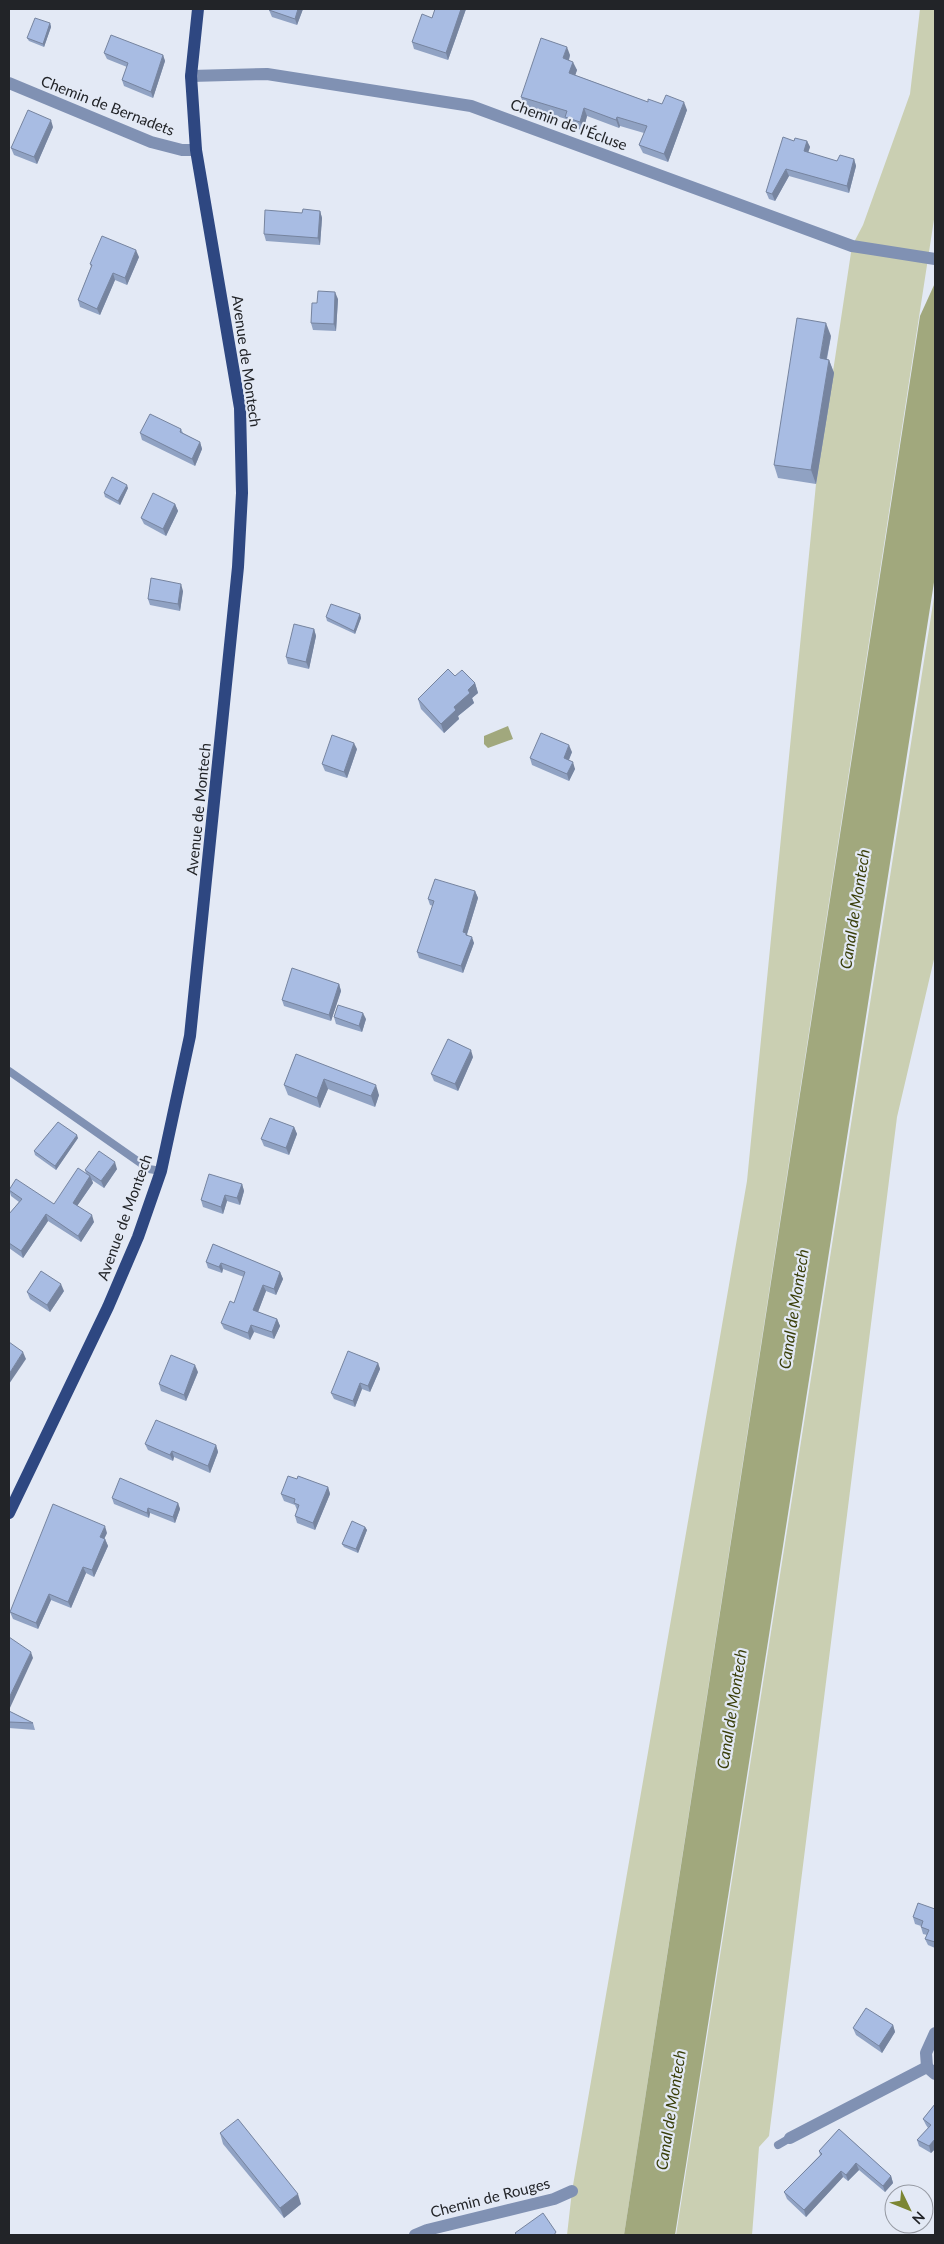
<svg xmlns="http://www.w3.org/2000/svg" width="944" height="2244" font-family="Lato,sans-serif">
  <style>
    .green { fill: #cacfb2 }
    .water { fill: #a1a87d }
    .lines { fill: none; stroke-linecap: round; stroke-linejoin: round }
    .service { stroke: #8091b3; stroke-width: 8 }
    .minor { stroke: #8091b3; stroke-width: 12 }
    .primary { stroke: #2e4781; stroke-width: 12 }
    .wall { fill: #90a2c3 }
    .shaded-wall { fill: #76849f }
    .building { fill: #a8bce3; stroke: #76849f }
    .labels { text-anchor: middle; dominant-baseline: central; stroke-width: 4.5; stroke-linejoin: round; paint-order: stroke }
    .street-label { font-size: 15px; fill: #222428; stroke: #e3e9f5 }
    .water-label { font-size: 16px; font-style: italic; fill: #393e09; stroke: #e3e9f5 }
  </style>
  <rect width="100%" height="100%" fill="#e3e9f5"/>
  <g class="green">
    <polygon points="920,9 935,9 935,213 624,2235 567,2235 572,2191 747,1181 816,484 852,246 863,225 910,94"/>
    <polygon points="935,591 935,955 897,1117 769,2136 759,2147 752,2235 676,2235"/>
  </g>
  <g class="water">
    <polygon points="935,283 935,576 675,2235 624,2235 920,316"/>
    <polygon points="508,726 513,739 488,748 484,744 484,736"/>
  </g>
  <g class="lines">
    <g class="service">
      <polyline points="9,1071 149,1169 161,1171"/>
      <polyline points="778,2145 790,2138"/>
    </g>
    <g class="minor">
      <polyline points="191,76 267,74 471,106 852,246 935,259"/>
      <polyline points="9,83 151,142 182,150 196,150"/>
      <polyline points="927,2067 926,2053 935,2033"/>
      <polyline points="790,2138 927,2067 935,2074"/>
      <polyline points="415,2235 427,2230 554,2199 572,2191"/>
    </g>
    <polyline class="primary" points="9,1513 108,1307 138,1237 161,1171 190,1036 238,567 242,493 240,408 196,150 191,76 198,9"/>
  </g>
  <g class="wall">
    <polygon points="270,9 303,9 297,25 272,17 269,10"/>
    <polygon points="435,9 466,9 448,60 414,49 412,42 432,18"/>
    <polygon points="50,23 51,27 44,47 29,41 27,38"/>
    <polygon points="104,53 163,55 165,61 153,98 124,86 122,80 127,67 107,59"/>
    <polygon points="570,55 569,60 577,70 575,75 648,102 687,110 668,162 643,153 639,145 644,133 620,126 619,128 587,116 583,131 568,125 566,119 524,106 521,97"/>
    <polygon points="53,127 37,164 14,155 11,148"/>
    <polygon points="794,141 807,141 810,147 808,153 837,161 854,159 856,166 849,193 789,176 775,201 769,199 766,192"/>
    <polygon points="320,211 322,218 320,245 266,241 264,234 302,213"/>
    <polygon points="139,257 127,285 115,280 100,315 80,307 78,300 91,267 90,264"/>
    <polygon points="338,299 336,331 313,330 311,323 317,303"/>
    <polygon points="831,336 827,359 829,360 834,373 816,484 778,478 774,465"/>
    <polygon points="181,429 183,433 200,442 202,449 195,466 142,440 140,433"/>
    <polygon points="128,488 120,505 105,497 104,493"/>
    <polygon points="175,504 178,511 166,536 144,524 141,518"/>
    <polygon points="183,591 180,611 150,605 148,599"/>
    <polygon points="360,614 361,618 355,634 327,621 326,617"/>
    <polygon points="314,629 316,636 309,669 288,664 286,657"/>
    <polygon points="455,676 475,683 478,693 472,698 474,703 458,716 459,719 444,733 421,709 418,699"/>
    <polygon points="357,749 347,778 325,771 322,764"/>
    <polygon points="572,752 569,760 575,769 569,781 532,765 530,758"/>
    <polygon points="475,891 478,898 467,934 468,936 474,943 463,973 419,958 417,952 433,906 430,905 428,899"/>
    <polygon points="339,984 341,991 331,1021 284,1006 282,1000"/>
    <polygon points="334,1017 366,1019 362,1032 336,1024"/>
    <polygon points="296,1054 379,1095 375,1107 328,1089 320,1108 288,1095 284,1085"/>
    <polygon points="473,1057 458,1091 434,1081 431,1074"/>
    <polygon points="294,1127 297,1134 289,1155 264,1146 261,1139"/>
    <polygon points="78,1138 56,1170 35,1155 34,1151"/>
    <polygon points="117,1169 104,1188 92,1180 93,1183 77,1206 94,1222 81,1242 48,1221 23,1258 9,1248 9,1214 19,1202 11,1196 9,1189 54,1204 86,1173 85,1170"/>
    <polygon points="242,1184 244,1191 240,1205 227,1201 223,1214 203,1207 201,1200"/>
    <polygon points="213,1244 280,1272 283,1279 276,1295 266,1291 258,1312 277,1319 280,1326 274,1339 254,1332 250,1340 224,1329 221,1323 234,1303 244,1277 223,1269 222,1273 208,1268 206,1262"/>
    <polygon points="64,1291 50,1312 30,1299 27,1292"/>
    <polygon points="378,1363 380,1369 370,1392 362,1389 355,1407 334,1399 331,1393"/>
    <polygon points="198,1372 186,1401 161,1391 159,1384"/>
    <polygon points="145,1444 216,1445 218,1452 210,1473 174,1457 173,1461 148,1450"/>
    <polygon points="297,1479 328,1487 330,1494 315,1530 297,1523 295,1516 297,1510 295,1505 284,1501 281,1494"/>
    <polygon points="112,1498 178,1503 180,1509 175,1523 150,1513 149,1518 114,1504"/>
    <polygon points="365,1527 367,1530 358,1553 344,1547 342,1544"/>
    <polygon points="107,1533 104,1539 105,1539 108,1546 94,1577 86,1573 71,1608 51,1600 38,1629 13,1619 10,1612"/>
    <polygon points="9,1711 33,1723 35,1730 9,1728"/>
    <polygon points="935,1909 935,1948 928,1945 925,1939 927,1935 923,1934 921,1927 921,1926 915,1924 913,1917"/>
    <polygon points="893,2025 895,2032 882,2053 856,2035 853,2028"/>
    <polygon points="935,2104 935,2149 931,2153 919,2146 917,2140 928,2128 926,2125 923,2119"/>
    <polygon points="839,2129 891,2176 893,2183 885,2192 859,2170 848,2181 843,2177 806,2217 787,2199 784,2192 820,2155 819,2151"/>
    <polygon points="220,2133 301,2204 284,2218 223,2144"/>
  </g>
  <g class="shaded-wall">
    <polygon points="298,9 303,9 297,25 295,19"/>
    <polygon points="461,9 466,9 448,60 446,53"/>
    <polygon points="50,23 51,27 44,47 43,44"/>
    <polygon points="567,47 570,55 567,66 563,58"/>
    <polygon points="163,55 165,61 153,98 151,92"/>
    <polygon points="573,62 577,70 573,82 569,73"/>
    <polygon points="684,102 687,110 668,162 664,154"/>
    <polygon points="584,108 587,116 583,131 580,122"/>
    <polygon points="617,117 620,126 619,128 616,120"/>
    <polygon points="51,120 53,127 37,164 34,157"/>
    <polygon points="807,141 810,147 806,158 804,151"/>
    <polygon points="854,159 856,166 849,193 847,186"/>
    <polygon points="786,169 789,176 775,201 772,194"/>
    <polygon points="320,211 322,218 320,245 318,238"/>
    <polygon points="136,250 139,257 127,285 125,278"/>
    <polygon points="113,273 115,280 100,315 97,309"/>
    <polygon points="335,292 338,299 336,331 334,324"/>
    <polygon points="826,323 831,336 824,371 820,358"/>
    <polygon points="829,360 834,373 816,484 811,470"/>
    <polygon points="200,442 202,449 195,466 192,459"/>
    <polygon points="127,485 128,488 120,505 118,501"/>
    <polygon points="175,504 178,511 166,536 163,529"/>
    <polygon points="181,584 183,591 180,611 178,604"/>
    <polygon points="360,614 361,618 355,634 354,631"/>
    <polygon points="314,629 316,636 309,669 306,662"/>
    <polygon points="475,683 478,693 472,698 474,703 458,716 459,719 444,733 441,724 468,690"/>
    <polygon points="354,743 357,749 347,778 344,772"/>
    <polygon points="569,745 572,752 567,764 564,758"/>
    <polygon points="573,762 575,769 569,781 567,774"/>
    <polygon points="475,891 478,898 467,934 468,939 463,932"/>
    <polygon points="472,937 474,943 463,973 461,966"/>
    <polygon points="339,984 341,991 331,1021 329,1015"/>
    <polygon points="363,1013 366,1019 362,1032 359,1026"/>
    <polygon points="471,1050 473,1057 458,1091 455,1084"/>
    <polygon points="324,1079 328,1089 320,1108 317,1098"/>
    <polygon points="376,1085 379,1095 375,1107 371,1096"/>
    <polygon points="294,1127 297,1134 289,1155 286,1148"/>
    <polygon points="77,1135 78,1138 56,1170 55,1166"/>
    <polygon points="115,1162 117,1169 104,1188 101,1181"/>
    <polygon points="90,1176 93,1183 75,1209 73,1203"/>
    <polygon points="242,1184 244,1191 240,1205 237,1198"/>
    <polygon points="225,1195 227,1201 223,1214 221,1207"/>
    <polygon points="46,1214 48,1221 23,1258 21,1251"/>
    <polygon points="92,1215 94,1222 81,1242 78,1236"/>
    <polygon points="221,1263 223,1269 222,1273 219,1267"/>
    <polygon points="280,1272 283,1279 276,1295 274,1289"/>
    <polygon points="61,1284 64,1291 50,1312 47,1305"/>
    <polygon points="263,1285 266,1291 256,1317 253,1310"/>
    <polygon points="277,1319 280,1326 274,1339 272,1332"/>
    <polygon points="251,1325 254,1332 250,1340 248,1333"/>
    <polygon points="23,1352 26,1359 9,1384 9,1374"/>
    <polygon points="378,1363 380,1369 370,1392 368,1386"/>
    <polygon points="195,1365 198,1372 186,1401 184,1395"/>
    <polygon points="360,1383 362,1389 355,1407 353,1401"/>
    <polygon points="216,1445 218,1452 210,1473 208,1466"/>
    <polygon points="172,1451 174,1457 173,1461 170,1455"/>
    <polygon points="328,1487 330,1494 315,1530 313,1523"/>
    <polygon points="178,1503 180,1509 175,1523 173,1517"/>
    <polygon points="148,1508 150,1513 149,1518 147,1513"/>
    <polygon points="105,1526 107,1533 102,1543 100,1537"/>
    <polygon points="365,1527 367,1530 358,1553 356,1549"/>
    <polygon points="105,1539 108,1546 94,1577 92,1570"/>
    <polygon points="83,1567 86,1573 71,1608 68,1602"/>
    <polygon points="49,1594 51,1600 38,1629 36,1623"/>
    <polygon points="31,1652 33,1658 9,1710 9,1698"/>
    <polygon points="893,2025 895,2032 882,2053 879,2046"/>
    <polygon points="935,2139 935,2149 931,2153 929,2146"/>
    <polygon points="856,2163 859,2170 848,2181 846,2175"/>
    <polygon points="841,2171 843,2177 806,2217 804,2210"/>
    <polygon points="891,2176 893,2183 885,2192 883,2186"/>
    <polygon points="298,2194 301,2204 284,2218 280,2208"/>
  </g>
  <g class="building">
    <polygon points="270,9 298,9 295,19 269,10"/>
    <polygon points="435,9 461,9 446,53 412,42 422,14 432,18"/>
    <polygon points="35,18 50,23 43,44 27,38"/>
    <polygon points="111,35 163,55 151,92 122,80 128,63 104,53"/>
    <polygon points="541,38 567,47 563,58 573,62 569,73 648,102 648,99 662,104 666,95 684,102 664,154 639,145 647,126 617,117 616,120 584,108 580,122 565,117 567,111 521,97"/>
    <polygon points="28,110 51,120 34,157 11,148"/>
    <polygon points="783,137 794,141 795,138 807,141 804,151 837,161 840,155 854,159 847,186 786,169 772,194 766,192"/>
    <polygon points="303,209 320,211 318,238 264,234 265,210 302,213"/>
    <polygon points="102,236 136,250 125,278 113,273 97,309 78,300 92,265 90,264"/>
    <polygon points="318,291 335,292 334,324 311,323 312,303 317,303"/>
    <polygon points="797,318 826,323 820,358 829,360 811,470 774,465"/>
    <polygon points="150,414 181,429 180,432 200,442 192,459 140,433"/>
    <polygon points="112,477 127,485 118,501 104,493"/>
    <polygon points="153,493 175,504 163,529 141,518"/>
    <polygon points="151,578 181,584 178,604 148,599"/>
    <polygon points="331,604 360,614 354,631 326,617"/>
    <polygon points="294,624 314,629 306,662 286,657"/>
    <polygon points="448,669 455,676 462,670 475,683 468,690 470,693 454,707 456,710 441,724 418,699"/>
    <polygon points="541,733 569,745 564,758 573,762 567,774 530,758"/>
    <polygon points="332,735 354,743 344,772 322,764"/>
    <polygon points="435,879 475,891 463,932 466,933 466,935 472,937 461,966 417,952 434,901 428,899"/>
    <polygon points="292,968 339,984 329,1015 282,1000"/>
    <polygon points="338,1005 363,1013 359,1026 334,1017"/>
    <polygon points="448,1039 471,1050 455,1084 431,1074"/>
    <polygon points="296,1054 376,1085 371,1096 324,1079 317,1098 284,1085"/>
    <polygon points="270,1118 294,1127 286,1148 261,1139"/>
    <polygon points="58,1122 77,1135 55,1166 34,1151"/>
    <polygon points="99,1151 115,1162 101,1181 85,1170"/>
    <polygon points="78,1168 90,1176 73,1203 92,1215 78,1236 46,1214 21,1251 9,1243 9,1214 22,1199 9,1190 16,1179 54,1204"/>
    <polygon points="209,1174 242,1184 237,1198 225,1195 221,1207 201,1200"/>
    <polygon points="213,1244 280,1272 274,1289 263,1285 253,1310 277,1319 272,1332 251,1325 248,1333 221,1323 230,1301 234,1303 245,1272 221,1263 219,1267 206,1262"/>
    <polygon points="41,1271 61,1284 47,1305 27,1292"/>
    <polygon points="9,1342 23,1352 9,1374"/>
    <polygon points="348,1351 378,1363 368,1386 360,1383 353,1401 331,1393"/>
    <polygon points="171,1355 195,1365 184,1395 159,1384"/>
    <polygon points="156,1420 216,1445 208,1466 172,1451 170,1455 145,1444"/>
    <polygon points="288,1476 297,1479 298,1476 328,1487 313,1523 295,1516 299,1505 294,1503 295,1499 281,1494"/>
    <polygon points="120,1478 178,1503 173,1517 148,1508 147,1513 112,1498"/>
    <polygon points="53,1504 105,1526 100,1537 105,1539 92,1570 83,1567 68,1602 49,1594 36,1623 10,1612"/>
    <polygon points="352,1521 365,1527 356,1549 342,1544"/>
    <polygon points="9,1637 31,1652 9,1698"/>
    <polygon points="9,1711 33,1723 9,1722"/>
    <polygon points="918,1903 935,1909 935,1942 925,1939 929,1930 921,1927 923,1921 913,1917"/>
    <polygon points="866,2008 893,2025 879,2046 853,2028"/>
    <polygon points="935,2104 935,2139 929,2146 917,2140 931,2125 923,2119"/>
    <polygon points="238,2119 298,2194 280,2208 220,2133"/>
    <polygon points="839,2129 891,2176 883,2186 856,2163 846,2175 841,2171 804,2210 784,2192 822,2154 819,2151"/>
    <polygon points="543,2213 556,2232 554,2235 517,2235 515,2233"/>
  </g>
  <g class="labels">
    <g class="street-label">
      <text transform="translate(108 105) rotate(21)">Chemin de Bernadets</text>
      <text transform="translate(569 124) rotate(20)">Chemin de l'Écluse</text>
      <text transform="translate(247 361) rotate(82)">Avenue de Montech</text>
      <text transform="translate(198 809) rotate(-84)">Avenue de Montech</text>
      <text transform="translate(124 1217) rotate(-70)">Avenue de Montech</text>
      <text transform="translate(490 2197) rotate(-14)">Chemin de Rouges</text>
    </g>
    <g class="water-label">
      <text transform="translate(854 909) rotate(-81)">Canal de Montech</text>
      <text transform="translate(793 1309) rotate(-81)">Canal de Montech</text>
      <text transform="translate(731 1709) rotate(-81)">Canal de Montech</text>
      <text transform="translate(670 2110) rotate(-81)">Canal de Montech</text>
    </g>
  </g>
  <rect width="944" height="2244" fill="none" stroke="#222428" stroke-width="20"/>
  <g transform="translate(909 2209) rotate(133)"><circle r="24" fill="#e3e9f5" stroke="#969aa3"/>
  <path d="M0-4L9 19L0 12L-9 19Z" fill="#7c8632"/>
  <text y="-8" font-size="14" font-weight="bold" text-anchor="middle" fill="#222428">N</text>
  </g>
</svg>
